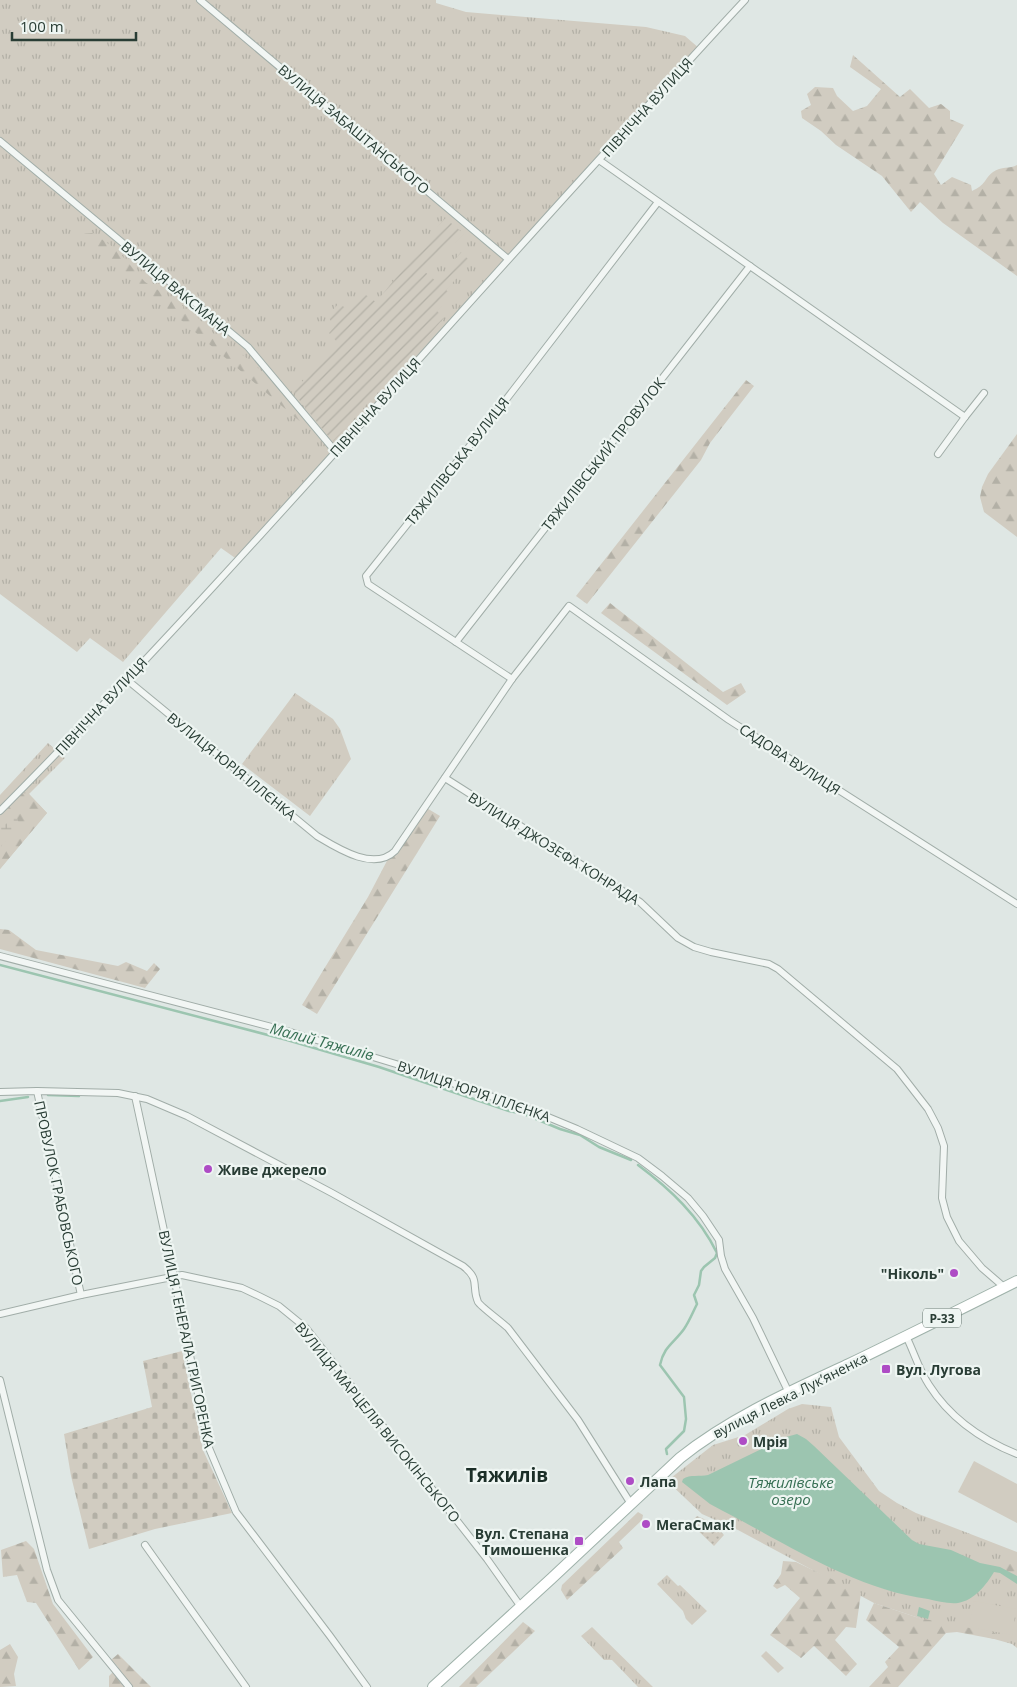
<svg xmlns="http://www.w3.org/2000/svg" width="1017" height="1687" font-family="'Open Sans',sans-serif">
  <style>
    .grass { fill: url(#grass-tufts) }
    .forest { fill: url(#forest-firs) }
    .wetland { fill: url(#wetland-marsh) }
    .cemetery { fill: url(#cemetery-stones) }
    .park { fill: url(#park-dots) }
    .garden { fill: url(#garden-furrows) }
    .pitch { fill: #d1ccc1 }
    .water { fill: #9cc5b0 }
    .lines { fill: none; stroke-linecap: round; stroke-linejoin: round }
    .stream { stroke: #9cc5b0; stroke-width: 2.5 }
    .minor-casing { stroke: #a1ada8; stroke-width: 8 }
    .primary-casing { stroke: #9fb2aa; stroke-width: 12 }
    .minor { stroke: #f2f6f4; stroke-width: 6 }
    .primary { stroke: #fff; stroke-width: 10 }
    .poi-dot { fill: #ae4cc5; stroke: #eef5f2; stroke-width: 2 }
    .labels { text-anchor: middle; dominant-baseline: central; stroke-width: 4.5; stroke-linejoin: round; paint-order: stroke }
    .shield { fill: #eef5f2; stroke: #64746e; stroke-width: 1 }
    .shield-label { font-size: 12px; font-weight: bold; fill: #293d35 }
    .street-label { font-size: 14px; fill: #293d35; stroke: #eef5f2 }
    .poi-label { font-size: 14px; font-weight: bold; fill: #293d35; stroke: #eef5f2; text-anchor: start }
    .water-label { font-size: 15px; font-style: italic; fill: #366f53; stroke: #eef5f2 }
    .district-label { font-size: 19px; font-weight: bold; fill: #1b2e27; stroke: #eef5f2 }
  </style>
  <defs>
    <pattern id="grass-tufts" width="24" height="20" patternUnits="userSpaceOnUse" patternTransform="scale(1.25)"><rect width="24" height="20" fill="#d1ccc1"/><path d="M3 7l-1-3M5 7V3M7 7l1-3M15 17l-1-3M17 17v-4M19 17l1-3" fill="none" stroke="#b3b0a6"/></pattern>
    <pattern id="forest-firs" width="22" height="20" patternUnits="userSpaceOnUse" patternTransform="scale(1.25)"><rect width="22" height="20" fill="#d1ccc1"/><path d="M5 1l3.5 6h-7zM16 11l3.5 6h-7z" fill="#b3b0a6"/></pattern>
    <pattern id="wetland-marsh" width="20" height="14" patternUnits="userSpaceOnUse" patternTransform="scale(1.25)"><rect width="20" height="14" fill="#d1ccc1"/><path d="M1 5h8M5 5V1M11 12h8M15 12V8" fill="none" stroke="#b3b0a6"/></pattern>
    <pattern id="cemetery-stones" width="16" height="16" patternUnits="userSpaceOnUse" patternTransform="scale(1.25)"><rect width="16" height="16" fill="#d1ccc1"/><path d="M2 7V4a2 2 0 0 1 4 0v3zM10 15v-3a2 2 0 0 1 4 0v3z" fill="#b3b0a6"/></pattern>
    <pattern id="park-dots" width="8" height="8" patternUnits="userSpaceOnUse" patternTransform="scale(1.25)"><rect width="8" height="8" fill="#d1ccc1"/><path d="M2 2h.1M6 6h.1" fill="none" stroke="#b3b0a6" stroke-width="1.8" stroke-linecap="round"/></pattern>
    <pattern id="garden-furrows" width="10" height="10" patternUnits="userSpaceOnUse" patternTransform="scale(1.25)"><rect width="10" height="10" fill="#d1ccc1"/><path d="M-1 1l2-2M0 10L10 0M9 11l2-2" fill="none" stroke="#b3b0a6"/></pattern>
  </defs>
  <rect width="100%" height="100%" fill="#dfe7e4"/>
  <g class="grass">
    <polygon points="0,0 436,0 436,3 466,12 646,27 685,36 700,49 238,560 221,548 123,662 90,638 77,652 0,594"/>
    <polygon points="295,693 333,719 340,729 351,759 310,816 242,764"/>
    <polygon points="48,743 65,758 29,794 47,813 0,869 0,795"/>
    <polygon points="802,1404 831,1407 839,1437 879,1491 897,1503 916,1513 1017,1552 1017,1648 1012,1644 919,1618 874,1603 738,1530 702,1514 667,1481 713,1445 745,1435 788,1409"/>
    <polygon points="667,1575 678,1586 680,1585 707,1611 692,1625 686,1619 683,1611 657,1584"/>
    <polygon points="592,1627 653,1687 638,1687 612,1660 604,1660 581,1636"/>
  </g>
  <g class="forest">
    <path d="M853 55 900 97 910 89 929 108 941 104 950 111V119L964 125 934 174 941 185 952 177 971 185 972 191C986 185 984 179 993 172 1001 166 1010 169 1017 165V276L943 223 920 202 911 212 882 176 836 145 821 131 802 118 801 111 811 105 807 94 815 87 833 88 837 96 853 111 867 106 881 89 850 67Z"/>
    <path d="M93 233 117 250 145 282 158 290 167 298 183 306 184 312 194 313 203 324 214 334 215 340C250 352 283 393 306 420L303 424 80 234Z"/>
    <polygon points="746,380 754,386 710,443 701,460 587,604 576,596"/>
    <polygon points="1017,434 1017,537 984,512 980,497 982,487 988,474"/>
    <polygon points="610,603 723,692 741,683 746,692 727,705 601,613"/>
    <polygon points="23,793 29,794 47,813 0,869 0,848 19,823 16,816 11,820 7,810"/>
    <polygon points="425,807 440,816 317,1014 302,1005 368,897 389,857"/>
    <polygon points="0,929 9,930 36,950 118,966 126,962 147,971 154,963 160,969 145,988 0,949"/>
    <polygon points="638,1512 643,1515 642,1520 619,1542 623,1548 567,1600 561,1590 562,1585"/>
    <polygon points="26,1541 34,1549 53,1604 93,1657 79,1670 36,1603 27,1602 17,1575 3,1577 1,1550"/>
    <polygon points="783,1561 796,1562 861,1593 856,1628 846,1627 835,1640 857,1664 846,1676 814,1646 801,1658 770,1635 800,1598 785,1585 777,1589 773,1586 781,1574"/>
    <polygon points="1017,1563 1017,1576 1003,1569 1006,1564"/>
    <polygon points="874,1603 919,1618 995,1633 997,1637 994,1639 957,1632 946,1633 898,1687 869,1687 888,1667 885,1662 899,1647 866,1620"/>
    <polygon points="523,1622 535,1631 476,1687 459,1687"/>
    <polygon points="10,1644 18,1657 14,1674 16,1686 0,1687 0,1650"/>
    <polygon points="118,1654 151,1687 109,1687 109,1676 118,1667 111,1660"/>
  </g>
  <polygon class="wetland" points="16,816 19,823 0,848 0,828"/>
  <polygon class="cemetery" points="182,1351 203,1450 232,1513 155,1529 89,1549 71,1476 64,1434 152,1407 143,1361"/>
  <polygon class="park" points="697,1516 711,1522 724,1535 714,1546 690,1523"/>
  <polygon class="garden" points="445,218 464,234 425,272 437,282 461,252 471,262 446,290 452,295 437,311 444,318 333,442 300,401 294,391 337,342 329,333 334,327 328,316 339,303 349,311 363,293 376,302"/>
  <g class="pitch">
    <polygon points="974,1461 1017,1484 1017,1523 958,1492"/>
    <polygon points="974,1601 1016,1609 1012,1635 969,1627"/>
    <polygon points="766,1651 784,1668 778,1673 761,1656"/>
  </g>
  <g class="water">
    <path d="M797 1434 806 1439 814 1446 912 1540 919 1544 951 1550 980 1563 1000 1567 1017 1576V1584L1000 1573 994 1572C986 1585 975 1600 958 1603 948 1604 937 1601 928 1599 855 1589 787 1544 723 1511L710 1504 682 1482 683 1479C690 1474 700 1477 708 1475L786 1437Z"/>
    <polygon points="919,1607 930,1611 928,1619 917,1616"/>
  </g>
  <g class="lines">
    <g class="stream">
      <polyline points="0,965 287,1040 379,1067 509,1111 524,1114 560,1129 580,1135 599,1147 631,1160"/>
      <polyline points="48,1095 79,1096"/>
      <polyline points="0,1101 28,1097"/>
      <path d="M638 1165C670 1189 699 1216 717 1253L715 1258 704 1267 701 1271 699 1285 694 1295 697 1304C693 1312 689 1322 684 1329 674 1343 664 1346 660 1365L684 1397 686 1419 684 1431 666 1449 667 1454"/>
    </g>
    <defs>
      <g id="minor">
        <polyline points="200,0 508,259"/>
        <polyline points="0,141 248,347 335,451"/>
        <polyline points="599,160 965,417 984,393"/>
        <polyline points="938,454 965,417"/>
        <polyline points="456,642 750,266"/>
        <path d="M126 679 317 836C337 848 374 872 395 851L512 679 569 606 729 720 1017 904"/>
        <polyline points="512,679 368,584 366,576 488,423 658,202"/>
        <polyline points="445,778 640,902 678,938 694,947 711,952 769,964 778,969 897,1069 928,1109 938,1128 944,1146 942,1198 947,1217 959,1241 982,1268 1004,1287"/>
        <path d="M0 811C213 596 410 366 614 143 658 95 701 47 745 0"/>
        <polyline points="0,956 287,1031 396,1064 531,1110 577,1129 638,1158 662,1176 688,1198 703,1216 719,1240 721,1256 725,1269 753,1318 789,1393"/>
        <polyline points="37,1091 81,1295"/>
        <path d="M0 1092 37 1091 118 1093 147 1099 187 1116 332 1193 463 1266C481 1280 471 1286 478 1302 481 1307 502 1322 508 1328L578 1420 631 1504"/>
        <polyline points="135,1096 174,1277 209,1448 236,1512 330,1636 367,1687"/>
        <polyline points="0,1314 81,1295 182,1275 242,1288 259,1296 279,1306 306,1328 487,1559 521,1607"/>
        <path d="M906 1336C914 1352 919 1370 929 1385 950 1418 982 1440 1017 1454"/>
        <polyline points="0,1380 47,1570 58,1600 129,1687"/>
        <polyline points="145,1545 246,1687"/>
      </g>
      <path id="primary" d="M433 1687 552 1578 680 1458C730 1418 791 1391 849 1364 905 1337 961 1309 1017 1281"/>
    </defs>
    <use href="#minor" class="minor-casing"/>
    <use href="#primary" class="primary-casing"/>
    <use href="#minor" class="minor"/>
    <use href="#primary" class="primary"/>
  </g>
  <g class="poi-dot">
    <circle cx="208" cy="1169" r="5"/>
    <circle cx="954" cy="1273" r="5"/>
    <rect x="881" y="1364" width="10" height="10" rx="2.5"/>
    <circle cx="743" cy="1441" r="5"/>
    <circle cx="630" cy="1481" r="5"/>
    <circle cx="646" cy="1524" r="5"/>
    <rect x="574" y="1536" width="10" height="10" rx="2.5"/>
  </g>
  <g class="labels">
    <rect class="shield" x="923" y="1308.5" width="38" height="19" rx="4"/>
    <g class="shield-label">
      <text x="942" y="1318">Р-33</text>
    </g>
    <g class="street-label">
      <text transform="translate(647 107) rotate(-48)">ПІВНІЧНА ВУЛИЦЯ</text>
      <text transform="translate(354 129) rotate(40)">ВУЛИЦЯ ЗАБАШТАНСЬКОГО</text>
      <text transform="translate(176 288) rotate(40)">ВУЛИЦЯ ВАКСМАНА</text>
      <text transform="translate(375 407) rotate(-48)">ПІВНІЧНА ВУЛИЦЯ</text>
      <text transform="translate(603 454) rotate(-52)">ТЯЖИЛІВСЬКИЙ ПРОВУЛОК</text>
      <text transform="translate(457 461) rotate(-52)">ТЯЖИЛІВСЬКА ВУЛИЦЯ</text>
      <text transform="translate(101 706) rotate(-47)">ПІВНІЧНА ВУЛИЦЯ</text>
      <text transform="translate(790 759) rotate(33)">САДОВА ВУЛИЦЯ</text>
      <text transform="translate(232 766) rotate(39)">ВУЛИЦЯ ЮРІЯ ІЛЛЄНКА</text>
      <text transform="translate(554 848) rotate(32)">ВУЛИЦЯ ДЖОЗЕФА КОНРАДА</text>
      <text transform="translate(474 1091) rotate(19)">ВУЛИЦЯ ЮРІЯ ІЛЛЄНКА</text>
      <text transform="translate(59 1193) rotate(78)">ПРОВУЛОК ГРАБОВСЬКОГО</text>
      <text transform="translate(187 1339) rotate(78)">ВУЛИЦЯ ГЕНЕРАЛА ГРИГОРЕНКА</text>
      <text transform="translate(790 1395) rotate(-27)">вулиця Левка Лукʼяненка</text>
      <text transform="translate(378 1422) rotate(51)">ВУЛИЦЯ МАРЦЕЛІЯ ВИСОКІНСЬКОГО</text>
    </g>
    <g class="poi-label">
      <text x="218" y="1169">Живе джерело</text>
      <text x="944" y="1273" text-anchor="end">"Ніколь"</text>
      <text x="896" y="1369">Вул. Лугова</text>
      <text x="753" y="1441">Мрія</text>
      <text x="640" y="1481">Лапа</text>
      <text x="656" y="1524">МегаСмак!</text>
      <text x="569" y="1533" text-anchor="end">Вул. Степана<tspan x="569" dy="16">Тимошенка</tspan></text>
    </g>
    <g class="water-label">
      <text transform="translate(322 1041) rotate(15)">Малий Тяжилів</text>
      <text x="791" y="1482">Тяжилівське<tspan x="791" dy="17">озеро</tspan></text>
    </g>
    <g class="district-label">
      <text x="507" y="1475">Тяжилів</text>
    </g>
  </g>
  <path d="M12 32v8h124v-8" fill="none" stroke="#293d35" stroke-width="2.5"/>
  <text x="20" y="32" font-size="15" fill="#293d35" stroke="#eef5f2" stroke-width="4" paint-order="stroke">100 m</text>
</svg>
